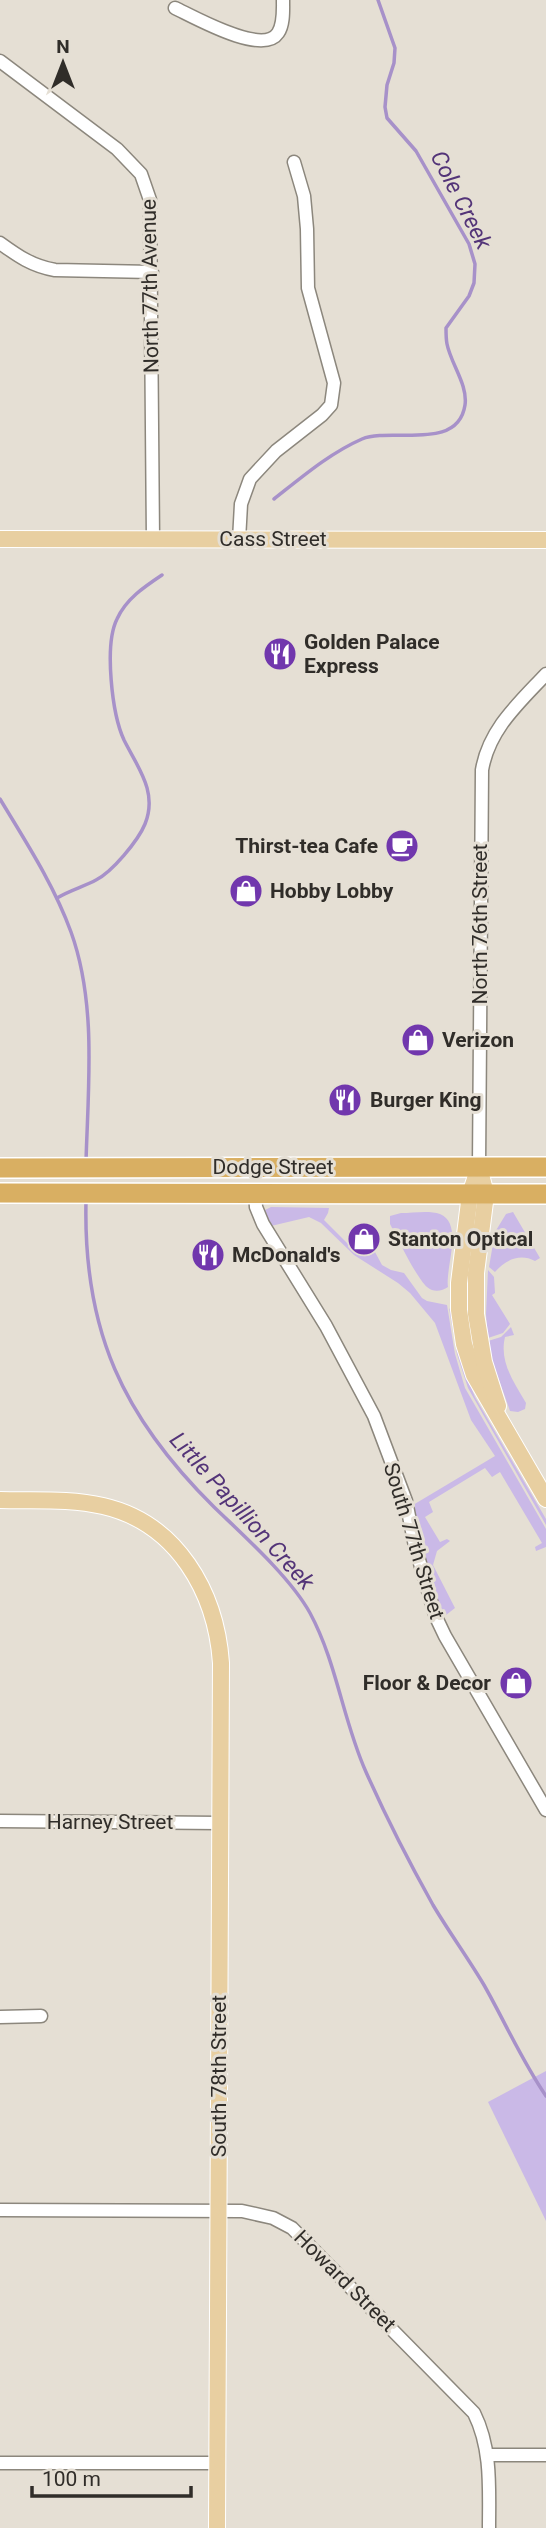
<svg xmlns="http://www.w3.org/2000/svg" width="546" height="2528" font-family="Roboto,sans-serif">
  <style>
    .green { fill: #cab9e7 }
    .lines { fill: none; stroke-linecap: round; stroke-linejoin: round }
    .stream { stroke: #a791c9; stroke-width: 3.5 }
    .minor-casing { stroke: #8c877d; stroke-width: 15 }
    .major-casing { stroke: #fff; stroke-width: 18 }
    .highway-casing { stroke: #fff; stroke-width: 22 }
    .minor { stroke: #fff; stroke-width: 12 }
    .major { stroke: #e8cfa1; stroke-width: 16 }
    .highway { stroke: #d9af62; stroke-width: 19 }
    .labels { text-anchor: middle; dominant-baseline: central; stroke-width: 6; stroke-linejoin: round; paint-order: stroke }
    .street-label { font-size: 21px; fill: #302d29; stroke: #e5dfd4 }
    .poi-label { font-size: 21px; font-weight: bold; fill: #302d29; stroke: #e5dfd4; text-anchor: start }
    .water-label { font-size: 23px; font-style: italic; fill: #533478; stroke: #e5dfd4 }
  </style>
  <rect width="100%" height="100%" fill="#e5dfd4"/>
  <g class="green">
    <path d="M271 1207 329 1208 328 1213 324 1220 349 1245 348 1247C358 1254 364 1261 375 1252L382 1265 391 1270 404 1273 422 1298 427 1301 447 1305 455 1354 465 1388 546 1529V1547L536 1551 535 1547 542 1543 500 1472 492 1477 485 1468 429 1502 433 1512 425 1517 440 1542 447 1539 450 1541 437 1551 433 1565 455 1608 446 1615 441 1613 424 1558 413 1505 495 1456 471 1420 435 1323 410 1293 398 1283 354 1255 321 1223 309 1217 271 1226 265 1210Z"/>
    <path d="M513 1212 540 1258 535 1261C520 1253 505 1260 495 1272L489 1267 495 1232 506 1214Z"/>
    <path d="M401 1213C413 1213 429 1210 440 1214 464 1224 445 1268 448 1287 442 1291 434 1293 427 1287 416 1277 398 1239 390 1224V1216Z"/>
    <polygon points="488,1270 494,1277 495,1293 492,1295 510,1324 503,1333 488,1338 486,1315"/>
    <polygon points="449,1308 453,1314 463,1368 475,1397 546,1519 546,1525 468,1388 457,1354"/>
    <path d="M511 1327 514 1335 505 1337C499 1362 514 1382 526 1403L525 1409 518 1412 510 1411 493 1363 488 1341 501 1337Z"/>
    <polygon points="546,2071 546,2221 488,2102"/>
  </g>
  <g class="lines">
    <g class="stream">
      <path d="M274 499C302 477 330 453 362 439 391 427 458 452 465 405 468 385 451 364 447 344 446 339 446 334 446 328L469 296 474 283 475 264 469 244 416 151 387 118 385 107 387 85 394 63 395 48 378 0"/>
      <path d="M0 799C26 842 54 885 71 932 97 1004 88 1087 86 1162"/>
      <path d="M57 898C70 890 83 887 96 880 112 872 138 841 145 824 158 792 138 768 124 740 112 714 104 645 117 619 126 599 144 587 162 575"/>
      <path d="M86 1201C83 1331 123 1417 214 1507 244 1536 290 1577 310 1613 337 1663 343 1721 366 1772 386 1817 409 1862 433 1905 449 1932 468 1958 484 1985 505 2022 522 2061 546 2096"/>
    </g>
    <defs>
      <g id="minor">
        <path d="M175 8C196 18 263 56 278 33 284 24 283 10 283 0"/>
        <polyline points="0,61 117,149 141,174 150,200 153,540"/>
        <path d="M0 243C18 256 32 266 55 270L152 272"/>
        <polyline points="239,540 241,504 250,479 276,451 322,415 331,405 334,383 308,288 307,229 304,196 294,162"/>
        <path d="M479 1167 482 770C489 729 519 703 546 674"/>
        <polyline points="255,1193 256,1207 263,1224 326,1326 374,1416 406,1501 415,1546 435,1615 445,1636 546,1810"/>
        <polyline points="0,1821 220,1823"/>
        <polyline points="0,2017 41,2016"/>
        <path d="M0 2210 242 2211 273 2218 292 2228 474 2413C492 2449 489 2489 489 2528"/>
        <polyline points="487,2455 546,2455"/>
        <polyline points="0,2463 217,2463"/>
      </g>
      <g id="major">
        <polyline points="0,539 546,540"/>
        <polyline points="479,1167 470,1194 459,1283 459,1310 464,1344 474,1375 546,1499"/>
        <polyline points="479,1167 486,1194 476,1273 476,1314 484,1362 498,1406"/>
        <path d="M0 1500C34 1501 70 1498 103 1506 177 1523 216 1592 221 1663L217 2528"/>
      </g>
      <g id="highway">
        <polyline points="0,1168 546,1167"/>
        <polyline points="0,1193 546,1194"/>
      </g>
    </defs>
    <use href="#minor" class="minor-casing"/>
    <use href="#major" class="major-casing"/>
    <use href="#highway" class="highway-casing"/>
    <use href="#minor" class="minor"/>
    <use href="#major" class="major"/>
    <use href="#highway" class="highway"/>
  </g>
  <defs>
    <symbol id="restaurant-disc" viewBox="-11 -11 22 22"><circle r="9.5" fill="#7137ad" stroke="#e5dfd4"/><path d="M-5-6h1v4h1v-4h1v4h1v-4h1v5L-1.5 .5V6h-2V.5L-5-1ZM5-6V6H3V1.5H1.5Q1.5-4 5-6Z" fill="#fff"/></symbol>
    <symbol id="cafe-disc" viewBox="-11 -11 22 22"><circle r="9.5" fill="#7137ad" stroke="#e5dfd4"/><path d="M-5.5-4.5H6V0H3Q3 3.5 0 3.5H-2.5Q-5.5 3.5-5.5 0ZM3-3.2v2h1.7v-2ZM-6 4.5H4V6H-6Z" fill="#fff"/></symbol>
    <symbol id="shop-disc" viewBox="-11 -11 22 22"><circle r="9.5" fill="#7137ad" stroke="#e5dfd4"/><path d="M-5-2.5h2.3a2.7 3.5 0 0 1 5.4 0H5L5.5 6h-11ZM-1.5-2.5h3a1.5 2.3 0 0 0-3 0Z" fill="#fff"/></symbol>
  </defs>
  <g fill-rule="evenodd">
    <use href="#restaurant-disc" x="261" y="635" width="38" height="38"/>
    <use href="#cafe-disc" x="383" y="827" width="38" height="38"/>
    <use href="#shop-disc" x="227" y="872" width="38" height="38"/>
    <use href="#shop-disc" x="399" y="1021" width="38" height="38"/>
    <use href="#restaurant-disc" x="326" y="1081" width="38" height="38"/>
    <use href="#shop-disc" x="345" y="1220" width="38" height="38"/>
    <use href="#restaurant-disc" x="189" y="1236" width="38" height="38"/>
    <use href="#shop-disc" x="497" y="1664" width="38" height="38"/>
  </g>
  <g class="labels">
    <g class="street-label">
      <text transform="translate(150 286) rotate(-91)">North 77th Avenue</text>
      <text x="273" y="539">Cass Street</text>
      <text transform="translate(480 924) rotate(-90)">North 76th Street</text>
      <text x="273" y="1167">Dodge Street</text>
      <text transform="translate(414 1541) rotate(73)">South 77th Street</text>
      <text x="110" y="1822">Harney Street</text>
      <text transform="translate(219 2076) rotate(-90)">South 78th Street</text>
      <text transform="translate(345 2281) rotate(45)">Howard Street</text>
    </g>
    <g class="poi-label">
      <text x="304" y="642">Golden Palace<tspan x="304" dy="24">Express</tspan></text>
      <text x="378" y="846" text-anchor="end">Thirst-tea Cafe</text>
      <text x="270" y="891">Hobby Lobby</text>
      <text x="442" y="1040">Verizon</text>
      <text x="370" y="1100">Burger King</text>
      <text x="388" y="1239">Stanton Optical</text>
      <text x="232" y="1255">McDonald's</text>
      <text x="491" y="1683" text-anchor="end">Floor &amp; Decor</text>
    </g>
    <g class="water-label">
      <text transform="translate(461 200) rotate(63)">Cole Creek</text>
      <text transform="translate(242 1511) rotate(48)">Little Papillion Creek</text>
    </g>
  </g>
  <g transform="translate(63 63)" stroke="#e5dfd4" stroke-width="5" paint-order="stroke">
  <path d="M0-5L12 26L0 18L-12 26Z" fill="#302d29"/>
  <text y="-10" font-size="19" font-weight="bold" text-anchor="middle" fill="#302d29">N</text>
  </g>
  <path d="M32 2486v10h159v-10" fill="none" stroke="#302d29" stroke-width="3.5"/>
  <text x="42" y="2486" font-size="21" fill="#302d29" stroke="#e5dfd4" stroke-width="5" paint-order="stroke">100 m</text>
</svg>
